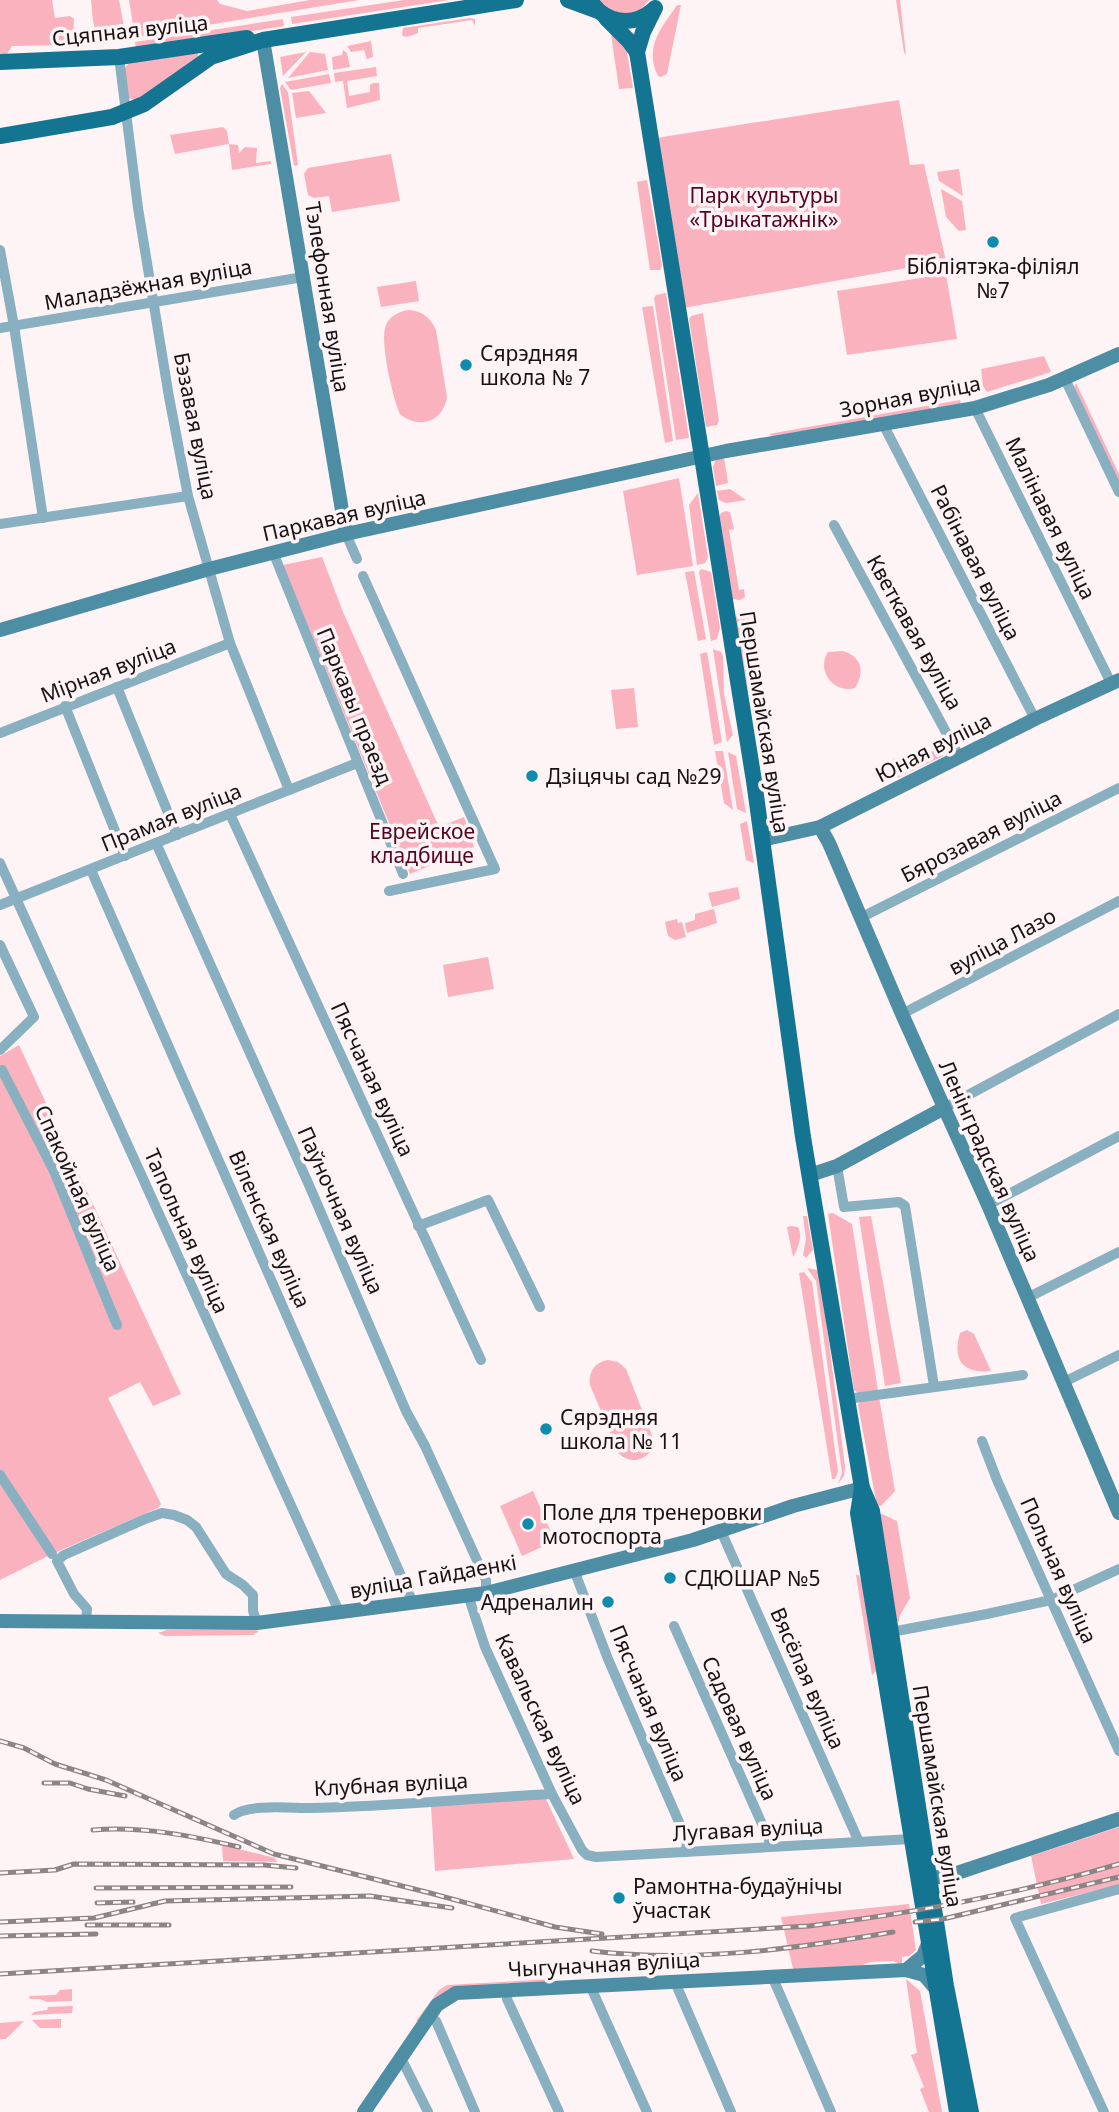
<svg xmlns="http://www.w3.org/2000/svg" width="1119" height="2112" font-family="'Noto Sans',sans-serif">
  <style>
    .green { fill: #fab2bf }
    .lines { fill: none; stroke-linecap: round; stroke-linejoin: round }
    .street { stroke: #88b0c0; stroke-width: 10 }
    .secondary { stroke: #4e8ea5; stroke-width: 14 }
    .primary { stroke: #137591; stroke-width: 16 }
    .rail-casing { stroke: #8d8485; stroke-width: 5 }
    .rail { stroke: #fef3f5; stroke-width: 2.5; stroke-dasharray: 8; stroke-linecap: butt }
    .poi-dot { fill: #0f8bad; stroke: #fef3f5; stroke-width: 2.5 }
    .labels { text-anchor: middle; dominant-baseline: central; stroke-width: 7; stroke-linejoin: round; paint-order: stroke }
    .street-label { font-size: 21px; fill: #191112; stroke: #fef3f5 }
    .park-label { font-size: 21px; fill: #540321; stroke: #fef3f5 }
    .poi-label { font-size: 21px; fill: #191112; stroke: #fef3f5; text-anchor: start }
  </style>
  <rect width="100%" height="100%" fill="#fef3f5"/>
  <g class="green">
    <polygon points="0,0 52,0 55,18 70,16 74,19 73,39 67,45 12,46 5,57 0,57"/>
    <path d="M91 0H119L126 37 104 41C91 30 93 15 91 0Z"/>
    <polygon points="129,0 217,0 220,4 247,11 310,0 359,0 135,37"/>
    <polygon points="404,0 449,0 292,24 291,17"/>
    <path d="M597 0H649C632 23 615 15 597 0Z"/>
    <polygon points="896,0 900,0 906,55 904,52"/>
    <path d="M677 5H681L667 74 661 77 658 76C644 46 661 29 677 5Z"/>
    <path d="M470 18 475 19V26L472 20 418 28V33C413 35 406 39 402 35L403 28Z"/>
    <polygon points="283,19 284,26 136,49 135,42"/>
    <polygon points="611,34 626,47 633,88 619,89"/>
    <polygon points="371,41 373,57 367,59 364,50 351,52 347,46"/>
    <polygon points="343,50 347,53 350,67 333,70 332,57 342,55"/>
    <polygon points="306,52 283,76 280,57"/>
    <polygon points="310,52 325,54 328,70 288,78"/>
    <polygon points="197,53 200,58 137,100 127,98 124,69 129,63"/>
    <polygon points="376,67 377,76 347,81 349,96 370,92 370,85 373,83 379,83 380,100 347,108 343,81 335,82 334,73"/>
    <polygon points="329,74 331,83 291,90 285,82"/>
    <polygon points="282,84 288,92 298,165 294,166 280,88"/>
    <polygon points="309,91 326,113 296,118 292,93"/>
    <polygon points="899,100 910,165 924,164 946,261 683,308 656,138"/>
    <polygon points="223,127 227,131 229,144 238,145 239,153 245,147 257,148 256,163 271,161 271,164 232,170 229,144 175,154 170,135"/>
    <polygon points="391,154 400,201 332,212 329,196 314,198 308,195 304,174 308,168"/>
    <polygon points="959,169 963,196 939,181 937,172"/>
    <polygon points="647,180 662,265 660,270 650,270 637,182"/>
    <polygon points="941,189 962,201 966,230 959,231 946,217"/>
    <polygon points="946,274 957,339 847,355 837,291"/>
    <polygon points="416,281 419,301 381,307 377,287"/>
    <polygon points="666,293 689,438 676,440 654,298 656,295"/>
    <polygon points="653,306 673,441 665,443 642,307"/>
    <path d="M408 310C422 311 430 317 436 330L447 397C443 422 419 430 400 414 393 399 379 340 386 325 390 316 398 312 408 310Z"/>
    <polygon points="703,313 719,421 717,425 706,427 689,319 691,316"/>
    <polygon points="1044,356 1051,372 987,392 983,386 981,369"/>
    <polygon points="1076,383 1119,474 1119,485 1074,388"/>
    <polygon points="960,400 961,405 772,436 769,434"/>
    <polygon points="724,457 728,483 716,486 713,467 715,461"/>
    <polygon points="679,478 693,566 637,575 623,491"/>
    <polygon points="730,489 746,500 726,503 719,500 717,491"/>
    <polygon points="698,493 708,557 705,563 697,565 689,505"/>
    <polygon points="726,511 730,512 734,529 729,530 739,590 744,589 745,597 740,600 732,599 719,517 721,513"/>
    <polygon points="322,557 343,612 439,827 464,817 474,847 410,874 283,565"/>
    <polygon points="701,569 711,572 720,628 717,639 711,641 699,572"/>
    <polygon points="694,571 706,639 698,641 685,572"/>
    <polygon points="739,611 749,614 749,619 745,620 766,737 770,737 771,743 763,755 758,743 735,618"/>
    <polygon points="713,649 721,652 723,656 724,694 733,735 727,742"/>
    <path d="M843 651C862 657 865 672 855 688 833 694 816 670 828 652Z"/>
    <polygon points="707,652 722,742 714,745 700,654"/>
    <polygon points="634,688 638,727 616,729 611,690"/>
    <polygon points="941,750 943,756 897,778 893,774 893,759"/>
    <polygon points="715,751 723,751 733,810 724,803"/>
    <polygon points="728,752 736,756 746,813 737,809"/>
    <polygon points="747,821 754,863 746,860 740,824"/>
    <polygon points="738,887 740,899 712,907 708,893"/>
    <polygon points="714,909 717,923 687,933 685,923 695,920 695,914"/>
    <polygon points="677,919 678,923 682,922 686,937 675,940 668,936 665,922"/>
    <polygon points="488,957 494,989 448,997 443,965"/>
    <polygon points="19,1045 181,1394 153,1406 140,1382 108,1398 161,1504 158,1508 52,1554 0,1580 0,1056"/>
    <polygon points="833,1213 852,1224 878,1391 859,1394 854,1390 828,1214"/>
    <polygon points="803,1216 807,1216 813,1250 806,1258 803,1255 806,1239"/>
    <polygon points="871,1216 901,1383 885,1386 859,1217"/>
    <path d="M790 1226 798 1227C803 1236 798 1249 793 1257L787 1227Z"/>
    <polygon points="807,1268 817,1270 820,1274 845,1466 844,1476 838,1484 842,1473 816,1281"/>
    <polygon points="804,1272 812,1282 838,1472 835,1479 832,1479 799,1273"/>
    <path d="M967 1330 974 1334 991 1371C963 1374 952 1360 960 1333Z"/>
    <path d="M608 1360 618 1362 626 1369 653 1438 651 1451C642 1462 630 1463 619 1454L590 1385C588 1372 595 1362 608 1360Z"/>
    <polygon points="879,1397 895,1491 881,1506 877,1506 858,1405 860,1402"/>
    <polygon points="533,1491 555,1541 522,1556 500,1506"/>
    <polygon points="878,1514 882,1514 897,1521 910,1598 899,1617 899,1622 896,1621"/>
    <polygon points="856,1575 859,1575 866,1595 876,1671 872,1675"/>
    <polygon points="167,1630 255,1630 259,1631 253,1635 165,1636 158,1633"/>
    <polygon points="545,1797 574,1859 435,1871 431,1806"/>
    <polygon points="1119,1827 1119,1885 1041,1904 1031,1856"/>
    <polygon points="222,1845 275,1858 277,1862 223,1861"/>
    <polygon points="909,1904 916,1950 909,1956 902,1957 902,1965 893,1961 870,1962 856,1968 794,1973 781,1917"/>
    <polygon points="552,1979 546,1983 457,1987 420,2021 416,2021 439,1990 447,1985"/>
    <polygon points="906,1979 920,1991 942,2112 929,2112 920,2089 924,2087 911,2055 917,2053"/>
    <polygon points="72,1989 72,2001 47,2002 40,1999 30,1999 29,1996 56,1995 60,1990"/>
    <polygon points="73,2006 72,2013 31,2015 34,2012 47,2010 48,2007"/>
    <polygon points="61,2019 61,2028 40,2028 32,2020"/>
    <polygon points="24,2021 6,2039 0,2039 0,2023"/>
  </g>
  <g class="lines">
    <g class="street">
      <polyline points="119,57 138,208 169,397 188,496 230,643 289,790"/>
      <polyline points="0,250 14,326 43,518"/>
      <polyline points="0,328 303,277"/>
      <polyline points="1065,379 1119,492"/>
      <polyline points="975,408 1111,683"/>
      <polyline points="883,424 1035,719"/>
      <polyline points="0,524 188,496"/>
      <polyline points="834,525 960,758"/>
      <polyline points="346,534 357,559"/>
      <polyline points="273,552 403,874"/>
      <polyline points="363,576 495,869 389,891"/>
      <polyline points="117,687 177,835"/>
      <polyline points="65,706 125,856"/>
      <polyline points="0,733 230,643"/>
      <polyline points="230,814 481,1360"/>
      <polyline points="156,843 309,1185 406,1411 425,1446 486,1580 486,1593"/>
      <polyline points="0,863 337,1607 338,1614"/>
      <polyline points="91,870 413,1603"/>
      <polyline points="0,905 357,763"/>
      <polyline points="860,918 1119,788"/>
      <polyline points="0,945 34,1017 0,1050"/>
      <polyline points="902,1014 1119,901"/>
      <polyline points="0,1071 2,1070 54,1171 117,1325"/>
      <polyline points="944,1108 1119,1014"/>
      <polyline points="837,1166 844,1207 899,1202 905,1206 934,1386"/>
      <polyline points="988,1205 1119,1136"/>
      <polyline points="418,1226 488,1200 540,1307"/>
      <polyline points="1027,1298 1119,1252"/>
      <polyline points="1062,1383 1119,1355"/>
      <polyline points="847,1399 1023,1375"/>
      <polyline points="982,1441 997,1480 1119,1751"/>
      <polyline points="0,1475 52,1554"/>
      <polyline points="721,1531 859,1842"/>
      <polyline points="574,1570 608,1659 682,1829 687,1845 685,1852"/>
      <polyline points="468,1595 485,1647 552,1794 582,1850 587,1855 596,1857 911,1839"/>
      <polyline points="86,1622 87,1609 74,1594 57,1561 64,1555 145,1519 162,1513 174,1515 187,1520 196,1527 226,1574 243,1585 253,1595 253,1611 257,1623"/>
      <polyline points="674,1626 770,1842 770,1847"/>
      <polyline points="891,1632 987,1614 1051,1600 1119,1569"/>
      <path d="M234 1815C248 1804 290 1808 308 1808 390 1807 471 1798 552 1794"/>
      <polyline points="776,1977 775,1983 831,2112"/>
      <polyline points="675,1982 731,2112"/>
      <polyline points="592,1986 593,1992 647,2112"/>
      <polyline points="508,1990 507,1999 559,2112"/>
      <polyline points="430,2016 436,2021 475,2112"/>
      <polyline points="399,2059 404,2064 428,2112"/>
      <polyline points="1104,2112 1015,1918 1119,1889"/>
    </g>
    <g class="secondary">
      <polyline points="263,40 346,534"/>
      <polyline points="0,630 209,569 346,534 726,451 975,408 1049,385 1119,354"/>
      <polyline points="820,827 829,843 902,1014 988,1205 1119,1513"/>
      <polyline points="762,840 820,827 1035,719 1119,680"/>
      <polyline points="810,1175 837,1166 944,1108"/>
      <polyline points="0,1621 257,1623 486,1593 693,1540 793,1506 862,1488"/>
      <polyline points="930,1878 948,1876 1119,1819"/>
      <polyline points="906,1970 923,1956 928,1944"/>
      <polyline points="364,2112 437,2005 456,1993 906,1970 924,1975 935,1988"/>
    </g>
    <g class="primary">
      <polyline points="568,0 598,11"/>
      <path d="M590 0C604 23 632 28 653 10"/>
      <polyline points="655,8 643,32 637,52 754,781 803,1137 862,1488 872,1511 946,1986 971,2112"/>
      <polyline points="606,18 629,41 637,52"/>
      <polyline points="0,62 119,57 247,38"/>
      <polyline points="0,136 112,117 144,104 211,57 263,40 516,0"/>
      <polyline points="862,1488 858,1513 957,2112"/>
    </g>
    <defs>
      <g id="rail">
        <polyline points="0,1741 24,1748 55,1764 106,1780 274,1854 430,1893 555,1927 602,1934"/>
        <polyline points="44,1783 70,1783 88,1789 125,1796"/>
        <path d="M93 1830C143 1826 192 1836 239 1847"/>
        <polyline points="0,1873 55,1870 74,1864 264,1865 296,1868"/>
        <polyline points="96,1888 291,1887"/>
        <polyline points="97,1903 133,1902"/>
        <polyline points="0,1922 94,1918 165,1901 370,1896 452,1908"/>
        <polyline points="915,1922 943,1919 1119,1877"/>
        <polyline points="87,1925 169,1925"/>
        <polyline points="0,1936 96,1934"/>
        <path d="M592 1951C693 1963 794 1949 893 1932"/>
        <path d="M0 1974 809 1926C914 1913 1018 1894 1119 1864"/>
      </g>
    </defs>
    <use href="#rail" class="rail-casing"/>
    <use href="#rail" class="rail"/>
  </g>
  <g class="poi-dot">
    <circle cx="993" cy="242" r="7"/>
    <circle cx="466" cy="365" r="7"/>
    <circle cx="532" cy="776" r="7"/>
    <circle cx="546" cy="1429" r="7"/>
    <circle cx="528" cy="1524" r="7"/>
    <circle cx="670" cy="1578" r="7"/>
    <circle cx="608" cy="1602" r="7"/>
    <circle cx="619" cy="1898" r="7"/>
  </g>
  <g class="labels">
    <g class="street-label">
      <text transform="translate(130 30) rotate(-6)">Сцяпная вуліца</text>
      <text transform="translate(148 284) rotate(-10)">Маладзёжная вуліца</text>
      <text transform="translate(328 297) rotate(81)">Тэлефонная вуліца</text>
      <text transform="translate(910 396) rotate(-11)">Зорная вуліца</text>
      <text transform="translate(196 426) rotate(79)">Бэзавая вуліца</text>
      <text transform="translate(344 515) rotate(-13)">Паркавая вуліца</text>
      <text transform="translate(1051 518) rotate(64)">Малінавая вуліца</text>
      <text transform="translate(976 562) rotate(63)">Рабінавая вуліца</text>
      <text transform="translate(915 632) rotate(61)">Кветкавая вуліца</text>
      <text transform="translate(108 670) rotate(-21)">Мірная вуліца</text>
      <text transform="translate(355 706) rotate(68)">Паркавы праезд</text>
      <text transform="translate(765 722) rotate(81)">Першамайская вуліца</text>
      <text transform="translate(933 747) rotate(-27)">Юная вуліца</text>
      <text transform="translate(171 817) rotate(-22)">Прамая вуліца</text>
      <text transform="translate(981 836) rotate(-27)">Бярозавая вуліца</text>
      <text transform="translate(1002 941) rotate(-28)">вуліца Лазо</text>
      <text transform="translate(373 1079) rotate(65)">Пясчаная вуліца</text>
      <text transform="translate(990 1161) rotate(66)">Ленінградская вуліца</text>
      <text transform="translate(78 1188) rotate(66)">Спакойная вуліца</text>
      <text transform="translate(341 1210) rotate(66)">Паўночная вуліца</text>
      <text transform="translate(270 1229) rotate(66)">Віленская вуліца</text>
      <text transform="translate(187 1231) rotate(66)">Тапольная вуліца</text>
      <text transform="translate(1059 1570) rotate(66)">Польная вуліца</text>
      <text transform="translate(433 1576) rotate(-10)">вуліца Гайдаенкі</text>
      <text transform="translate(808 1678) rotate(66)">Вясёлая вуліца</text>
      <text transform="translate(649 1703) rotate(67)">Пясчаная вуліца</text>
      <text transform="translate(541 1719) rotate(65)">Кавальская вуліца</text>
      <text transform="translate(740 1728) rotate(66)">Садовая вуліца</text>
      <text transform="translate(391 1784) rotate(-3)">Клубная вуліца</text>
      <text transform="translate(938 1796) rotate(81)">Першамайская вуліца</text>
      <text transform="translate(748 1829) rotate(-3)">Лугавая вуліца</text>
      <text transform="translate(604 1964) rotate(-3)">Чыгуначная вуліца</text>
    </g>
    <g class="park-label">
      <text x="764" y="195">Парк культуры<tspan x="764" dy="24">«Трыкатажнік»</tspan></text>
      <text x="422" y="831">Еврейское<tspan x="422" dy="24">кладбище</tspan></text>
    </g>
    <g class="poi-label">
      <text x="993" y="266" text-anchor="middle">Бібліятэка-філіял<tspan x="993" dy="24">№7</tspan></text>
      <text x="480" y="353">Сярэдняя<tspan x="480" dy="24">школа № 7</tspan></text>
      <text x="546" y="776">Дзіцячы сад №29</text>
      <text x="560" y="1417">Сярэдняя<tspan x="560" dy="24">школа № 11</tspan></text>
      <text x="542" y="1512">Поле для тренеровки<tspan x="542" dy="24">мотоспорта</tspan></text>
      <text x="684" y="1578">СДЮШАР №5</text>
      <text x="594" y="1602" text-anchor="end">Адреналин</text>
      <text x="633" y="1886">Рамонтна-будаўнічы<tspan x="633" dy="24">ўчастак</tspan></text>
    </g>
  </g>
</svg>
